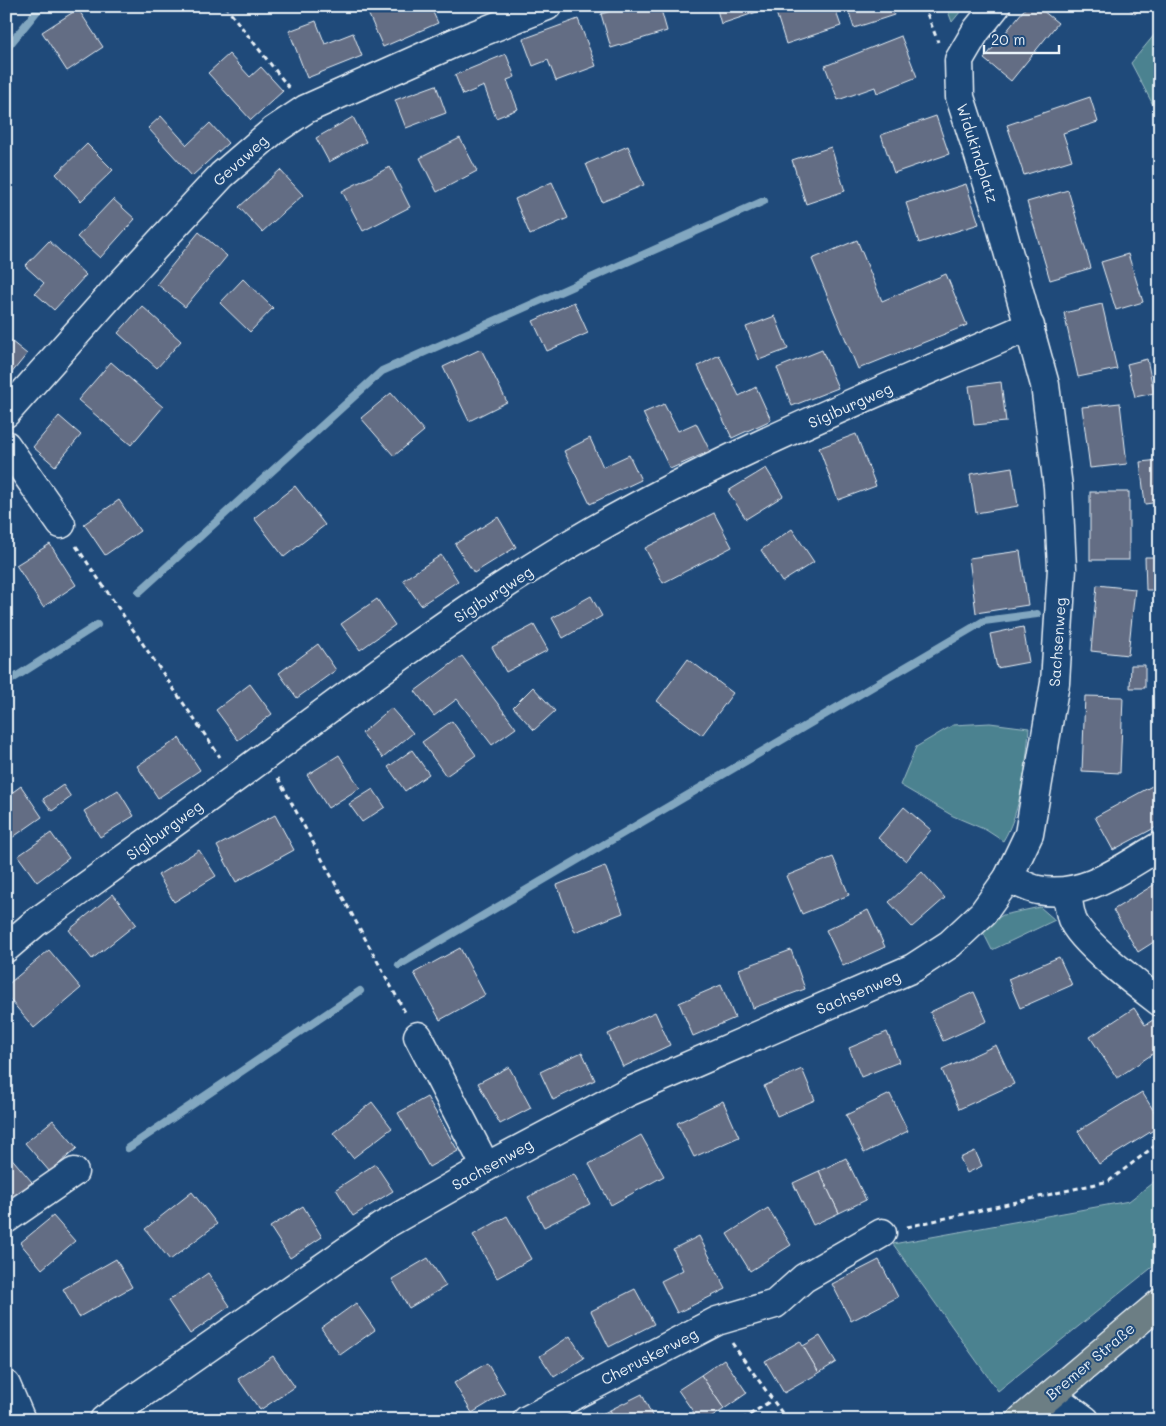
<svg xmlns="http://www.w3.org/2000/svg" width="1166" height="1426" font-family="Mali,sans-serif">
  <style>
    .green { fill: #4c8290; stroke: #9abac4 }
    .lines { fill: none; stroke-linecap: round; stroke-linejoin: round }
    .stream { stroke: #82a7c0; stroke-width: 8 }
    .building { fill: #646d84; stroke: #e8f1f8 }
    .minor-casing { stroke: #e8f1f8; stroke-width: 31 }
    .major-casing { stroke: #e8f1f8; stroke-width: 31 }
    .path { stroke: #e8f1f8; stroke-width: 3; stroke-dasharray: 5 4; stroke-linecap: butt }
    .minor { stroke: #1f4a7a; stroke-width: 28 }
    .major { stroke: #6c7e84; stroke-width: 28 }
    .labels { text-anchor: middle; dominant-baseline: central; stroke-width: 4; stroke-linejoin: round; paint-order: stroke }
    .street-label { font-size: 15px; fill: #e8f1f8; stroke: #1f4a7a }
  </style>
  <rect width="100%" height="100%" fill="#1f4a7a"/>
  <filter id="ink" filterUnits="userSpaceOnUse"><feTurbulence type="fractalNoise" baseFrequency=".02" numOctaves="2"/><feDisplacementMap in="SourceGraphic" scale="10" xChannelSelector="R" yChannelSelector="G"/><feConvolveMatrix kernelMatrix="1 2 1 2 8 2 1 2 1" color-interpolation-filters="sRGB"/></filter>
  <g filter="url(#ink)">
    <g class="green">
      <polygon points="946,6 965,6 952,22"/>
      <polygon points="1160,28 1160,118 1131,63"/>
      <path d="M990 723 1029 728C1027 762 1021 812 1003 841L986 830 953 816 900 785 916 747 953 725Z"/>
      <polygon points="1040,907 1055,920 992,950 981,928 1003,915"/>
      <polygon points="1160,1177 1160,1261 998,1391 893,1244 1129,1201"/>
    </g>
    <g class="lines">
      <g class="stream">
        <polyline points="6,49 41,6"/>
        <polyline points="139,592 382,371 764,201"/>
        <polyline points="6,683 97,625"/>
        <polyline points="399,965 984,621 1037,614"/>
        <polyline points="128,1148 360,991"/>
      </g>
    </g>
    <g class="building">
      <polygon points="365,6 400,6 401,9 408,6 430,6 438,23 383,47"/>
      <polygon points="627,6 660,6 667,31 611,48 601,14"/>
      <polygon points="716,6 758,6 760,11 721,24"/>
      <polygon points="774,6 834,6 841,26 786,44"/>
      <polygon points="847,6 891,6 894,15 854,28"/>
      <polygon points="1027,6 1037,6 1058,23 1011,81 984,59"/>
      <polygon points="1126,6 1142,6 1135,14"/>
      <polygon points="78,9 103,47 67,71 42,32"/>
      <polygon points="578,19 596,66 556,81 548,60 533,66 523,39"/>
      <polygon points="316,21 325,44 353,33 362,56 307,78 289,31"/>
      <polygon points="901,36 917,77 877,93 875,87 838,100 825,66"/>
      <polygon points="229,54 250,77 261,67 283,91 251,120 208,73"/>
      <polygon points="506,54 515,77 507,80 518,109 496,118 484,86 463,95 455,75"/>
      <polygon points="436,85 446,113 406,128 395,100"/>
      <polygon points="1090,97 1098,122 1063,133 1072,160 1024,175 1007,125"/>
      <polygon points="161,116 187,145 210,123 228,143 192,176 148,128"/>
      <polygon points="936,116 949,154 894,173 881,135"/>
      <polygon points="353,117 366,142 329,162 316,138"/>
      <polygon points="460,138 477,171 437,192 420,158"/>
      <polygon points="87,144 113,170 81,201 56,174"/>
      <polygon points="628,146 644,185 602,202 586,164"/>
      <polygon points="831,147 845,191 806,204 792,160"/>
      <polygon points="390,167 410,207 363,231 342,191"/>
      <polygon points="280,170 303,195 262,232 239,207"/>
      <polygon points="552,182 568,218 530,235 515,199"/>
      <polygon points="966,184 979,224 919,243 906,203"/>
      <polygon points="1068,190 1091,268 1050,280 1027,202"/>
      <polygon points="113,199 135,219 100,258 77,237"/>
      <polygon points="199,232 227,256 185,307 157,284"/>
      <polygon points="857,240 882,301 946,274 967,325 858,369 812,259"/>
      <polygon points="49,241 86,275 54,310 35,293 44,283 25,266"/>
      <polygon points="1128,254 1143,302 1116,310 1101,262"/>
      <polygon points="243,279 273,308 250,332 220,303"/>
      <polygon points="574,302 588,333 547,351 533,321"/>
      <polygon points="1102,304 1117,369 1078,377 1064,313"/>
      <polygon points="142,306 181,341 157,368 118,333"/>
      <polygon points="775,316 788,349 759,360 746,327"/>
      <polygon points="6,337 27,354 6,380"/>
      <polygon points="481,349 507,402 469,421 443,367"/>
      <polygon points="822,350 838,388 792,406 777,368"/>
      <polygon points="719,355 739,396 756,387 771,420 732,438 698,366"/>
      <polygon points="1147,359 1154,393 1135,397 1127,364"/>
      <polygon points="111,362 163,407 131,445 78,400"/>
      <polygon points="1001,382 1006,422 974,425 969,386"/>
      <polygon points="391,393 424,431 394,456 361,418"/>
      <polygon points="1120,403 1127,464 1090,468 1082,407"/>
      <polygon points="664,404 678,431 696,423 710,451 670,469 643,413"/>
      <polygon points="59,416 81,435 55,466 33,447"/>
      <polygon points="856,434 876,486 838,500 819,448"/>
      <polygon points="590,438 603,467 629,455 641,480 590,504 564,451"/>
      <polygon points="1160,460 1160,502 1145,504 1140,462"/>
      <polygon points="1012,467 1018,506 976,513 970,474"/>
      <polygon points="766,468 783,496 746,519 728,491"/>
      <polygon points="295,486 325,525 284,557 254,518"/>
      <rect x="1090" y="492" width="39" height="68"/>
      <polygon points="119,500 140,531 105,555 84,524"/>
      <polygon points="714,513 732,547 663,583 645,548"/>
      <polygon points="498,517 516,547 474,573 455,544"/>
      <polygon points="792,529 814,562 782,582 761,550"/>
      <polygon points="50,544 76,585 43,607 16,565"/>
      <polygon points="1020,551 1028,605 976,613 969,558"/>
      <polygon points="441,555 458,581 421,605 403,580"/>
      <polygon points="1145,557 1160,557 1160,590 1146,590"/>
      <polygon points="1097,585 1135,589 1128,655 1091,651"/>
      <polygon points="591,596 602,616 563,638 552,618"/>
      <polygon points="377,599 395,625 360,650 341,624"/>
      <polygon points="534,625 548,650 506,672 492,647"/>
      <polygon points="1023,627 1029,662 997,668 990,634"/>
      <polygon points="318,644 336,670 297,698 279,673"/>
      <polygon points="462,656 516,728 492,745 457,699 434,716 415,691"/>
      <polygon points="688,659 733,693 702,735 657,701"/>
      <polygon points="1131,665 1145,665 1145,688 1130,688"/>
      <polygon points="250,684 272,714 238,740 216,710"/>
      <polygon points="533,687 555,711 534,730 513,707"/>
      <polygon points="1085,696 1123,697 1120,773 1082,771"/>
      <polygon points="391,708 413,733 383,758 362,733"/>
      <polygon points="452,721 476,755 446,776 422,742"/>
      <polygon points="179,738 200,770 158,798 137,766"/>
      <polygon points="412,750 429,774 405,791 388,767"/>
      <polygon points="339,755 360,788 328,808 307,775"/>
      <polygon points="63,785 71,797 52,811 43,799"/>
      <polygon points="21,786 42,817 6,842 6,797"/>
      <polygon points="1152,786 1160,800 1160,825 1113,850 1095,817"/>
      <polygon points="373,789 385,807 362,822 349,804"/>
      <polygon points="118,790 134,816 100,837 84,811"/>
      <polygon points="904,807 931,830 906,861 878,838"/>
      <polygon points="275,815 294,850 236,882 217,846"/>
      <polygon points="51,833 69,858 37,882 18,856"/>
      <polygon points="199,850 216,876 174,902 158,875"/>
      <polygon points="833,857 849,895 802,914 786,876"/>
      <polygon points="605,866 623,913 575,932 557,885"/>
      <polygon points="922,872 945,898 912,927 889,902"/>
      <polygon points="1160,881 1160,938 1138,952 1113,910"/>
      <polygon points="113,894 136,924 92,959 69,930"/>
      <polygon points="868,910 885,947 843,966 826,930"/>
      <polygon points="460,948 485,995 440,1020 414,973"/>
      <polygon points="49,950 81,988 34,1028 6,995 6,986"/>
      <polygon points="791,950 805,989 753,1008 739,969"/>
      <polygon points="1059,957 1072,985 1020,1008 1008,979"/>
      <polygon points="721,985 735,1018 693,1036 679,1003"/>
      <polygon points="974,992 987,1021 943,1041 930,1012"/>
      <polygon points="1134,1008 1145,1025 1153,1020 1160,1030 1160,1049 1117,1078 1090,1037"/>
      <polygon points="655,1012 670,1045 623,1067 608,1034"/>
      <polygon points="887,1032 899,1062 861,1077 849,1048"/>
      <polygon points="996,1045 1014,1084 959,1109 942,1070"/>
      <polygon points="582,1052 595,1080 553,1100 540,1072"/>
      <polygon points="509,1067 531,1108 500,1124 478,1083"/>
      <polygon points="802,1069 815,1100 777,1116 764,1086"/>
      <polygon points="1142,1092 1160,1121 1160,1126 1099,1164 1078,1131"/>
      <polygon points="890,1094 908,1131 864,1153 846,1115"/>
      <polygon points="427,1097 458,1151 429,1167 398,1113"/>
      <polygon points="723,1101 739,1137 694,1157 677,1123"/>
      <polygon points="372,1102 392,1128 353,1158 333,1133"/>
      <polygon points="53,1120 77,1148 50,1172 25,1143"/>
      <polygon points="641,1135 664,1176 611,1205 589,1164"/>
      <polygon points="975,1151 982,1166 967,1173 960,1158"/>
      <polygon points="8,1154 32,1182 6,1205 6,1156"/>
      <polygon points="846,1158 866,1200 839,1213 819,1171"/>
      <polygon points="375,1164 393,1191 353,1216 336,1189"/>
      <polygon points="819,1171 839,1213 813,1225 793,1183"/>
      <polygon points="574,1174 590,1204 544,1227 528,1197"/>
      <polygon points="192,1192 217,1224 170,1260 145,1229"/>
      <polygon points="303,1206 322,1237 290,1258 270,1227"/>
      <polygon points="768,1208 791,1245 750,1271 727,1234"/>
      <polygon points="53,1216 75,1241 42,1269 20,1243"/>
      <polygon points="507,1216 531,1259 497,1278 473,1235"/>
      <polygon points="699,1236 726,1289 677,1313 661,1281 683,1270 673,1249"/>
      <polygon points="428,1258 446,1286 409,1308 392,1279"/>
      <polygon points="116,1259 132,1287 79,1317 63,1289"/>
      <polygon points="879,1260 898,1297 851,1321 832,1284"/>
      <polygon points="208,1273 230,1306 190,1334 168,1301"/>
      <polygon points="635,1289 654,1324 609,1347 591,1311"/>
      <polygon points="356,1303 375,1330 340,1355 321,1328"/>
      <polygon points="570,1336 584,1358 554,1377 540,1356"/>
      <polygon points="820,1336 836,1362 819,1373 803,1346"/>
      <polygon points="800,1341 819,1373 784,1393 765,1361"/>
      <polygon points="273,1356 295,1387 260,1410 238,1379"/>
      <polygon points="724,1359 747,1393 724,1409 701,1375"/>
      <polygon points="487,1363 505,1393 472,1413 454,1383"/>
      <polygon points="701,1375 724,1409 708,1420 699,1420 678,1390"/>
      <polygon points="642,1394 654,1420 615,1420 610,1410"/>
      <polygon points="610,1410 615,1420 589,1420"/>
    </g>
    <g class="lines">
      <defs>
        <g id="minor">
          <polyline points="6,413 117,288 222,175 273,131 306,109 454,43 547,6"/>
          <polyline points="6,445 61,524"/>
          <path d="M1008 878C1018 882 1028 888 1038 890 1084 899 1122 868 1160 846"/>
          <path d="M1067 892C1068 900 1069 910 1072 919 1080 941 1139 986 1160 1002"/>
          <path d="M6 948 35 923C114 866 194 809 272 751 369 679 466 606 570 544 716 457 875 394 1030 326"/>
          <polyline points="418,1036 486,1167"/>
          <polyline points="6,1219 74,1172"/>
          <polyline points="6,1385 21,1420"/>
          <polyline points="1051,1395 1085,1420"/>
          <polyline points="104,1420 381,1227 486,1167 626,1093 913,968 950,944 983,913 1008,878 1029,834 1055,683 1062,568 1058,487 1045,385 998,215 960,97 959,60 976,31 996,6"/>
          <polyline points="527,1420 717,1321 775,1304 804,1278 882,1233"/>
        </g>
        <polyline id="major" points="1021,1420 1160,1303"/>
      </defs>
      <use href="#minor" class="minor-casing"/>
      <use href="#major" class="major-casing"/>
      <g class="path">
        <polyline points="225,6 290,89"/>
        <polyline points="924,6 938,42"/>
        <polyline points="76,546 220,757"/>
        <polyline points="278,778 406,1014"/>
        <polyline points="907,1227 1109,1181 1160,1142"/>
        <polyline points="732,1343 787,1420"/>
        <polyline points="742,1420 772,1400"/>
        <polyline points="984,1420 996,1410"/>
      </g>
      <use href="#minor" class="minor"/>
      <use href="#major" class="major"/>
    </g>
  </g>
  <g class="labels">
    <g class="street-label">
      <text transform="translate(978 153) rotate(72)">Widukindplatz</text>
      <text transform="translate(240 160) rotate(-42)">Gevaweg</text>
      <text transform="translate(850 405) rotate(-24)">Sigiburgweg</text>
      <text transform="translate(493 594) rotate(-33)">Sigiburgweg</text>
      <text transform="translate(1057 642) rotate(-86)">Sachsenweg</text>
      <text transform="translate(164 830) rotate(-36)">Sigiburgweg</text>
      <text transform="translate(858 992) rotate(-23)">Sachsenweg</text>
      <text transform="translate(492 1164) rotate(-29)">Sachsenweg</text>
      <text transform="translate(649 1356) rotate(-27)">Cheruskerweg</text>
      <text transform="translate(1090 1361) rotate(-40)">Bremer Straße</text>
    </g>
  </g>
  <rect width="1166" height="1426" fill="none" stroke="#1f4a7a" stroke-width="25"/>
  <rect x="12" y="12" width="1141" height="1401" fill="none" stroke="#e8f1f8" stroke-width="2" filter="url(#ink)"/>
  <path d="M984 45v8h75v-8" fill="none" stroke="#e8f1f8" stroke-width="2.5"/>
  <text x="991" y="45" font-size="15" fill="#e8f1f8" stroke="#1f4a7a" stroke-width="4" paint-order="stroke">20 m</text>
</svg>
